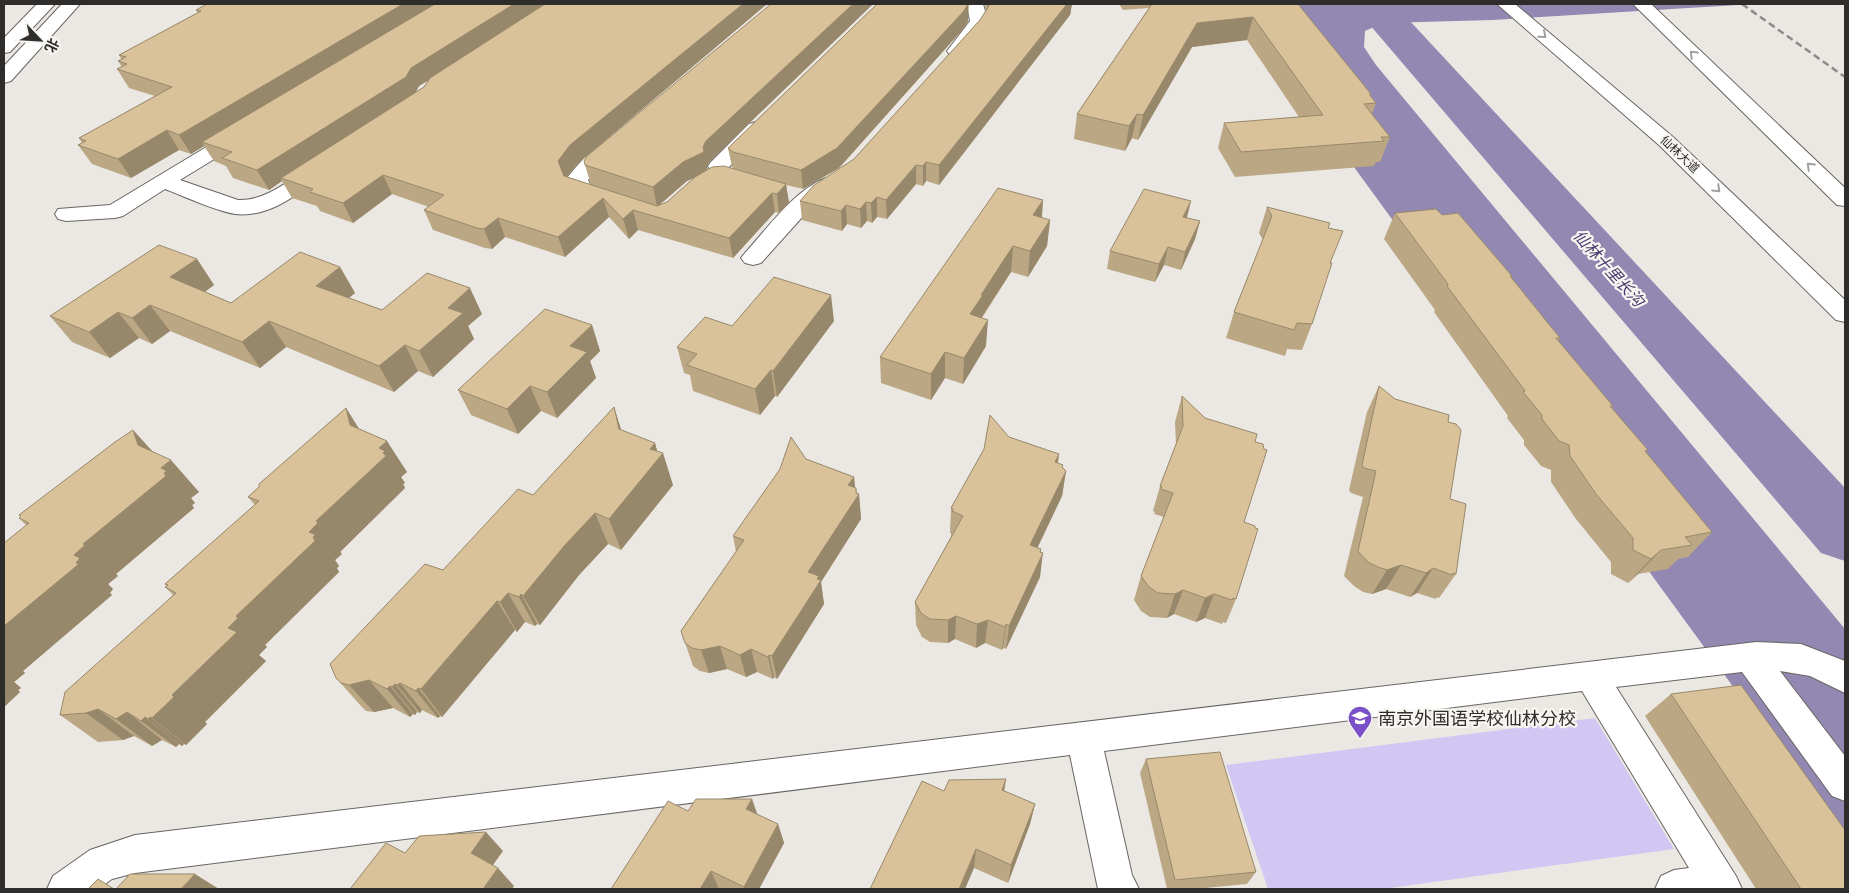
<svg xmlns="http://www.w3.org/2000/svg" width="1849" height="893" font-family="Manrope,'Noto Sans SC',sans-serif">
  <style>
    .green { fill: #d1c7f3 }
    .water { fill: #9288b1 }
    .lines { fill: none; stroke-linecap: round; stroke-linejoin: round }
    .river { fill: #9288b1; fill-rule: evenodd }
    .minor-casing { stroke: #686562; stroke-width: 2 }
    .major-casing { stroke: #686562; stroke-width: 2 }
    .minor { fill: #fff; fill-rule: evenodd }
    .major { fill: #fff; fill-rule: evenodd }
    .rail { stroke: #8d8b88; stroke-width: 2.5; stroke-dasharray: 7 4; stroke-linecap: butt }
    .wall { fill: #bba784; fill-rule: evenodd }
    .shaded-wall { fill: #98886b }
    .building { fill: #d9c299; stroke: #98886b }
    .oneway { stroke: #a1a0a0 }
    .labels { text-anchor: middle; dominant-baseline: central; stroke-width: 4.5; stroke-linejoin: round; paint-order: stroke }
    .far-street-label { font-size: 12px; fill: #2e2d2b; stroke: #f8f6f1 }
    .water-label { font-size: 16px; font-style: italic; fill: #4b3a71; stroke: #f8f6f1 }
    .near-poi-label { font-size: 18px; fill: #2e2d2b; stroke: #f8f6f1; text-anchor: start }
  </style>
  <rect width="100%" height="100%" fill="#ebe8e4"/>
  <polygon class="green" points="1595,718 1674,849 1383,889 1268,889 1226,765"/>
  <polygon class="water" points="1235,4 1754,4 1493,20 1383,23 1365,31 1364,47 1376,65 1845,629 1845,840"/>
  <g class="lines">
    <polygon class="river" points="1352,4 1394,4 1845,488 1845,561 1821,553"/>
    <defs>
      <g id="minor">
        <path d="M967 4H983L988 21C980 35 968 59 950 55L947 51 970 21Z"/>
        <polygon points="756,122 763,124 766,128 729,167 730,170 757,178 760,183 757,188 749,189 715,178 708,166 711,162 749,124"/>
        <path d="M240 129 247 131 250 135 247 139 180 180 238 200C266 201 288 181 311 166L318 164 325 166 329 170 325 174C299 193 270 218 235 214 213 210 186 197 165 189L123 216 115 218 66 221 58 219 55 214 58 209 110 205 233 131Z"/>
        <path d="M615 138 622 140 625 144 588 180 591 187 615 195 618 200 615 205C597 209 570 199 566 180 576 165 598 142 615 138Z"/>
        <path d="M830 177 838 178 841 183 838 188 814 204 761 263 753 265 745 263 741 258 745 253C767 229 798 185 830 177Z"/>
        <polygon points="1756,642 1801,644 1845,661 1845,693 1810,676 1780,671 1845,756 1845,801 1832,796 1742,672 1616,687 1736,876 1742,889 1655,889 1661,876 1674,870 1689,868 1582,691 1104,751 1132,875 1139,889 1098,889 1070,755 135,873 112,879 98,889 47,889 53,876 90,850 135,835"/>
      </g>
      <g id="major">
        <polygon points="37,4 55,4 10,52 4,53 4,38"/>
        <polygon points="62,4 80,4 11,81 4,83 4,66"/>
        <polygon points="1497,4 1515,4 1673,137 1845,300 1845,322 1836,320 1659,145"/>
        <polygon points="1633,4 1651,4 1845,188 1845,206 1837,205"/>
      </g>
    </defs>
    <use href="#minor" class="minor-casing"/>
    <use href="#major" class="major-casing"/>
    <use href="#minor" class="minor"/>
    <use href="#major" class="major"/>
    <polyline class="rail" points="1742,4 1845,77"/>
  </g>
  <g class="wall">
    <path d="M207 4H767L576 165 567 177 591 185 585 165 771 4H873L710 161 707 166V170L733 168 732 167 728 148 877 4H969L968 21 963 29 839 168 803 189 786 185 789 203 779 213 775 212 733 258 638 230 629 239 609 217 565 257 505 237 492 249 485 248 433 230 424 210 429 207 392 194 353 223 320 211 317 206 292 198 282 181 269 190 233 178 226 166 214 161 204 146 191 154 179 150 131 178 92 164 78 145 82 143 79 138 155 96 129 88 117 69 122 67 118 61 122 60 119 55 198 13 196 10ZM428 81 424 87 415 92 419 86ZM695 177 667 202 659 205 687 181Z"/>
    <polygon points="985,4 1072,4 1070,15 939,185 926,181 923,186 916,184 887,219 877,217 872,223 867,221 861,228 847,224 842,231 802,220 800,201 854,159 980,20 986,10"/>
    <polygon points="1119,4 1298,4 1371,94 1370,96 1376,103 1372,114 1390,137 1380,162 1376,162 1374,166 1235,177 1218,148 1224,123 1299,117 1247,40 1192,47 1138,140 1132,138 1125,151 1074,139 1077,114 1149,8 1123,10"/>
    <polygon points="1043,200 1042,218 1050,220 1047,246 1028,277 1011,272 982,318 986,346 963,384 945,378 931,400 881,383 880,357"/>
    <polygon points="1191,201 1187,218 1200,221 1195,239 1181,270 1164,265 1155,282 1107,269 1110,251"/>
    <polygon points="1267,207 1328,228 1331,263 1312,324 1302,350 1287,349 1285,356 1226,338 1234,312 1263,240 1259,233"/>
    <polygon points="1395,213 1442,215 1512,276 1511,278 1560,338 1558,341 1613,406 1612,408 1646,452 1712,532 1688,557 1678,559 1668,569 1638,574 1628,583 1611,574 1611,562 1576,519 1551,482 1551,470 1541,466 1524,445 1524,440 1507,418 1508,416 1434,312 1435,310 1384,239"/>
    <polygon points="197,259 214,285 205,292 231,303 340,267 355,293 349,298 382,310 482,314 468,326 474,339 433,377 418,371 394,392 286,347 260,368 170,331 152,344 139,338 110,358 72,342 50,316"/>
    <polygon points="834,321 777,397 775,396 760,415 693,391 690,375 684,373 677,347 732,326"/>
    <polygon points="592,325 600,351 590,361 596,378 557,418 541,411 518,434 471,415 458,390"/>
    <polygon points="1379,386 1395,399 1448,422 1450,499 1456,574 1439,598 1437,597 1436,599 1417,593 1410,597 1386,589 1372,594 1363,592 1354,586 1344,576 1363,497 1351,493 1349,490 1367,412"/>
    <polygon points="1182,396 1205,418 1255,442 1244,522 1236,599 1226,623 1223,622 1222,624 1205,618 1196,622 1174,614 1167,618 1150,617 1141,611 1134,600 1141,576 1164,517 1154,514 1155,512 1153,511 1160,486 1176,445 1175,422"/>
    <polygon points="614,407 621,430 655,443 657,451 673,485 621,550 608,544 579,575 540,625 537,624 535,626 525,622 517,632 515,630 442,717 440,716 438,718 422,710 420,713 417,712 415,715 413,714 410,717 393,708 374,712 366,711 361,706 336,678 443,570 533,495"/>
    <polygon points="346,408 359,429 407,472 401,477 405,483 403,484 405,488 340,552 342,554 335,560 339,566 337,568 339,572 265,645 267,647 259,655 266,661 205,722 207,724 186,745 184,744 182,746 179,744 176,747 162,740 152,746 134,736 123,740 98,742 60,715 173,595 165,587 167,586 165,584 255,505 248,497"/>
    <polygon points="133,430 153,452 199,492 191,498 195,503 192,505 194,508 116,574 118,576 108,584 113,589 110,593 112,595 23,671 25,673 14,682 21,688 18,690 20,692 4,707 26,525 19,518 21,516 19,515"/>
    <polygon points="1009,437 1059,454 1058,463 1066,471 1062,496 1037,548 1041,549 1040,577 1006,649 1003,648 1002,650 985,643 976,648 955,639 948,643 930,642 922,637 916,625 915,602 951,537 951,533 950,533 951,508"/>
    <polygon points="806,459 854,477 855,488 857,494 859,494 861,519 821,582 824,604 777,679 774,677 773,679 757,672 746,677 727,669 709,673 700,671 693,666 681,631 736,552 733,536"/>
    <polygon points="1671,694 1845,889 1756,889 1645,716"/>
    <polygon points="1146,759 1256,872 1247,884 1195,889 1167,889 1140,773"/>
    <polygon points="944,791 1004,791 1035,804 1030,824 1008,883 974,868"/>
    <polygon points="688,811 757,815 778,824 784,843 759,889 611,889"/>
  </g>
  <g class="shaded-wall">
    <polygon points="403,4 440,4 202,142 204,146 191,154 179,135"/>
    <polygon points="514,4 548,4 419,86 414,96 281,178 282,181 269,190 257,170 411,68"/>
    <polygon points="743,4 767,4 576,165 564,181 558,161 570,145"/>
    <polygon points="853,4 873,4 710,161 707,166 708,172 687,181 657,207 653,187 683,162 703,147 706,141"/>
    <polygon points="968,4 968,21 963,29 839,168 803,189 801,170"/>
    <polygon points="1067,4 1072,4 1070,15 939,185 939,165"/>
    <polygon points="1253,17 1247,40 1192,47 1138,140 1143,115 1197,23"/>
    <polygon points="1137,114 1132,138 1125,151 1129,126"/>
    <polygon points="167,130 179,150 131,178 118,159"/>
    <polygon points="926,162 926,181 923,186 923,166"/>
    <polygon points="916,165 916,184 887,219 886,200"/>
    <polygon points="383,175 392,194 353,223 343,203"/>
    <polygon points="786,184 789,203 779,213 777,194"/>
    <polygon points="772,193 775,212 733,258 729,238"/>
    <polygon points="877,197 877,217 872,223 871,203"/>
    <polygon points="603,198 609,217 565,257 558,237"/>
    <polygon points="1043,200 1041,226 1033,215"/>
    <polygon points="1191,201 1186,219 1183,217"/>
    <polygon points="866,202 867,221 861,228 860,209"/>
    <polygon points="846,205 847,224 842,231 841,211"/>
    <polygon points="633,210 638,230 629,239 623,219"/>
    <polygon points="498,218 505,237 492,249 484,229"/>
    <polygon points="1050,220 1047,246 1028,277 1030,251"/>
    <polygon points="1200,221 1195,239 1181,270 1185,252"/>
    <polygon points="1013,246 1011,272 981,318 970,314 981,295"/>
    <polygon points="1168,247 1164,265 1155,282 1159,264"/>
    <polygon points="197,259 214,285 189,303 170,277"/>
    <polygon points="340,267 355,293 331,312 316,286"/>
    <polygon points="470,288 482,314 468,326 474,339 433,377 419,351 448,308"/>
    <polygon points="831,295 834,321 777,397 773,371"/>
    <polygon points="150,305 170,331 152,344 132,318"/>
    <polygon points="118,312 139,338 110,358 89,332"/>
    <polygon points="988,320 986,346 963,384 964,358"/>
    <polygon points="269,321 286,347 260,368 242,342"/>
    <polygon points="592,325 600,351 590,361 596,378 557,418 547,392 570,346"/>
    <polygon points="405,345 418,371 394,392 379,366"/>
    <polygon points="945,352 945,378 931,400 931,374"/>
    <polygon points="771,370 775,396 760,415 755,389"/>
    <polygon points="530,386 541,411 518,434 507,409"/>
    <polygon points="614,407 624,439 619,429"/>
    <polygon points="346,408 366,440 350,425"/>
    <polygon points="133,430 162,462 171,460 199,492 191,498 195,503 192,505 194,508 116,574 118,576 108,584 113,589 110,593 112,595 23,671 25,673 14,682 21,688 18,690 20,692 4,707 4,626 74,555 83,544 138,445"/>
    <polygon points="387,441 407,472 401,477 405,483 403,484 405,488 340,552 342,554 335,560 339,566 337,568 339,572 265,645 267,647 259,655 266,661 205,722 207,724 186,745 152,718 228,628 236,616 309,532 316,521 379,448"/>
    <polygon points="655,443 659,458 663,453 673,485 621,550 609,519 650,449"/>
    <polygon points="1059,454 1055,480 1055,462"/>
    <polygon points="1063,465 1060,484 1066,471 1062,496 1027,570 1030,545"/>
    <polygon points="854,477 856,498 856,488 857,497 859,494 861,519 821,582 824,604 777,679 772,656 808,572 848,485"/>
    <polygon points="595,513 608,544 579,575 540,625 523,596 565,545"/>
    <polygon points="1041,549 1040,561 1043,553 1040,577 1006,649 1009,626"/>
    <polygon points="1661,550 1638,574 1628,583 1651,559"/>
    <polygon points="1401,565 1386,589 1372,594 1387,570"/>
    <polygon points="1433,568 1417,593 1410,597 1426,573"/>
    <polygon points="1183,590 1174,614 1167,618 1175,594"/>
    <polygon points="508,593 525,622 517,632 500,602"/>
    <polygon points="521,594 537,624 535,626 519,597"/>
    <polygon points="1214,594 1205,618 1196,622 1205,598"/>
    <polygon points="497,601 515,630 442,717 421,689"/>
    <polygon points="956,616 955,639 948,643 948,620"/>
    <polygon points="988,620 985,643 976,648 977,624"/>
    <polygon points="1006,624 1003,648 1002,650 1005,627"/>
    <polygon points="720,646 727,669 709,673 701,650"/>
    <polygon points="751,649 757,672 746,677 740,655"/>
    <polygon points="769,655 774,677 773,679 768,657"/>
    <polygon points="369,680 393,708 374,712 349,685"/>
    <polygon points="400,683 422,710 420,713 397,685"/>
    <polygon points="395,684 417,712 415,715 392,687"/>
    <polygon points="390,686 413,714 410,717 387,689"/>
    <polygon points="418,688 440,716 438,718 416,691"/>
    <polygon points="98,709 134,736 123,740 86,713"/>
    <polygon points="127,712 162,740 152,746 116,719"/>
    <polygon points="145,717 179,744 176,747 141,721"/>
    <polygon points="150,717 184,744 182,746 148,719"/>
    <polygon points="1006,779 1003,799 1002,790"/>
    <polygon points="752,799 759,819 746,809"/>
    <polygon points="1035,804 1030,824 1008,883 1011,865"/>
    <polygon points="778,824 784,843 759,889 744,889 744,887"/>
    <polygon points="486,832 503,851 488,872 471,853"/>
    <polygon points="976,849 974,868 965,889 959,889"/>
    <polygon points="498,868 514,886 512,889 483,889"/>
    <polygon points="711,871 719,889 700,889"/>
    <polygon points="195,874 219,889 181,889"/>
  </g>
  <g class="building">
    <polygon points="207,4 403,4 179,135 167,130 118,159 78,145 86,141 79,138 172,87 117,69 127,64 118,61 126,57 119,55 201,11 196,10"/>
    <polygon points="435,4 514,4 411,68 406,77 257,170 222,158 232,152 202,142"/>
    <polygon points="545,4 743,4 570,145 558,161 564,176 657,206 667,202 695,177 712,167 724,166 786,184 777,194 772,193 729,238 633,210 623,219 603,198 558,237 498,218 484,229 477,228 424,210 444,195 383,175 343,203 310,192 313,189 281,178 424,87 430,78"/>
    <polygon points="771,4 853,4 706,141 703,147 704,152 683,162 653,187 585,165 584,161 587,156"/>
    <polygon points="877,4 968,4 964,11 837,148 801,170 733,152 728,148"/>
    <polygon points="990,4 1067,4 939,165 926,162 923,166 916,165 886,200 877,197 871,203 866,202 860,209 846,205 841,211 800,201 813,186 854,159 980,20"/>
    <polygon points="1152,4 1298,4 1371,94 1369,94 1376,103 1364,104 1390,137 1381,137 1384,141 1241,152 1224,123 1323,115 1253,17 1197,23 1143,115 1137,114 1129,126 1077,114"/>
    <polygon points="998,188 1043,200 1033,215 1050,220 1030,251 1013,246 981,295 983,295 970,314 988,320 964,358 945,352 931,374 880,357"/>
    <polygon points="1144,189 1191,201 1183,217 1200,221 1185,252 1168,247 1159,264 1110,251"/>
    <polygon points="1267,207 1330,223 1328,228 1343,231 1330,263 1332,263 1312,324 1297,323 1294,330 1234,312 1272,216"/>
    <polygon points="1436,209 1442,215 1458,213 1512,276 1510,276 1560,338 1556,338 1613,406 1610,406 1648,450 1645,451 1712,532 1685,537 1692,545 1661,550 1651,559 1633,550 1633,538 1596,494 1570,456 1569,445 1559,441 1542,419 1542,415 1523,392 1525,391 1447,286 1448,284 1395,213"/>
    <polygon points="159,245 197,259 170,277 231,303 300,252 340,267 316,286 382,310 427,273 470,288 448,308 463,313 419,351 405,345 379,366 269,321 242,342 150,305 132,318 118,312 89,332 50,316"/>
    <polygon points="774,277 831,295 773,371 771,370 755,389 687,365 697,354 677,347 705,317 732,326"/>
    <polygon points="545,309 592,325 570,346 587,352 547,392 530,386 507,409 458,390"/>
    <polygon points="1379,386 1395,399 1449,415 1448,422 1456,424 1461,430 1450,499 1466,504 1456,574 1453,573 1452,575 1433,568 1426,573 1401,565 1387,570 1378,567 1368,562 1358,551 1376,471 1364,468 1362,465"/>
    <polygon points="1182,396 1205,418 1257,434 1255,442 1263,444 1264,449 1267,450 1244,522 1255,526 1255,528 1258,529 1236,599 1233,598 1232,600 1214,594 1205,598 1183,590 1175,594 1158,593 1149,587 1141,576 1173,493 1161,489 1162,487 1160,486 1183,426"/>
    <polygon points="614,407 619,429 655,443 650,449 663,453 609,519 595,513 565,545 523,596 521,594 519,597 508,593 500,602 497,601 421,689 418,688 416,691 400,683 397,685 395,684 392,687 390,686 387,689 369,680 349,685 341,683 336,678 330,664 425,564 443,570 518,489 533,495"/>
    <polygon points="346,408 350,425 387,441 379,448 385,451 383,453 386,456 316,521 318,523 309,532 316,535 313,537 315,541 236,616 238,618 228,628 237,632 172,695 174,697 152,718 150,717 148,719 145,717 141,721 127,712 116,719 98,709 86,713 60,715 65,692 176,593 165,587 168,585 165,584 259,501 248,497 259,487 259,484"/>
    <polygon points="990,415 1009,437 1059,454 1055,462 1063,465 1062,467 1066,471 1030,545 1041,549 1040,552 1043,553 1009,626 1006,624 1005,627 988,620 977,624 956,616 948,620 930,619 921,613 915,602 963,516 952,511 953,509 951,508 984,449"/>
    <polygon points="133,430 138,445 171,460 161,468 167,471 164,473 166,476 83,544 85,545 74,555 80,558 76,563 79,564 4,626 4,543 29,523 19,518 21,516 19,515 115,442"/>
    <polygon points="791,437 806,459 854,477 848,485 856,488 856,493 859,494 808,572 819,576 817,579 821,580 772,656 769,655 768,657 751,649 740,655 720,646 701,650 692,648 685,643 681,631 744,540 733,536 780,469"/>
    <polygon points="1741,685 1845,830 1845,889 1801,889 1671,694"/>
    <polygon points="1220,752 1256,872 1175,880 1146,759"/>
    <polygon points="1006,779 1002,790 1035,804 1011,865 976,849 959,889 870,889 922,781 944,791 949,780"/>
    <polygon points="696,799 752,799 746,809 778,824 744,887 711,871 700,889 611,889 668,801 688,811"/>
    <polygon points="486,832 471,853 498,868 483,889 350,889 386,843 405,853 419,836"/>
    <polygon points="130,874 195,874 181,889 116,889"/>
    <polygon points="98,879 114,889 88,889"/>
  </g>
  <defs><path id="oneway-chevron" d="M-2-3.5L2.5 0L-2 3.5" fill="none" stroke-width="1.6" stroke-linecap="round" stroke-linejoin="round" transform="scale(1.25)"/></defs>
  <g class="oneway">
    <use href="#oneway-chevron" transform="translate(1543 35) rotate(41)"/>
    <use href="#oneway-chevron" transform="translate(1693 54) rotate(-136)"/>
    <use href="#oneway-chevron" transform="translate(1810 166) rotate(-136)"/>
    <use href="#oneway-chevron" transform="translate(1717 189) rotate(44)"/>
  </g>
  <defs>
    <symbol id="school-pin" viewBox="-11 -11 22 30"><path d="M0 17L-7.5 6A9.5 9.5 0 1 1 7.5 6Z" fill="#7a50c9" stroke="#f8f6f1"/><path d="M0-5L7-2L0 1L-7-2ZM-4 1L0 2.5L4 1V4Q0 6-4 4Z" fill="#fff"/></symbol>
  </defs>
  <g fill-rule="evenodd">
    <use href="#school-pin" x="1346" y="704" width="28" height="38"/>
  </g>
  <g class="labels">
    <g class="far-street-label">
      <text transform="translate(1680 154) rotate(43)">仙林大道</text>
    </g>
    <g class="water-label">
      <text transform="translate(1609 268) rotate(48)">仙林十里长沟</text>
    </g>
    <g class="near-poi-label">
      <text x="1378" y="718">南京外国语学校仙林分校</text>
    </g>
  </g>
  <rect width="1849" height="893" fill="none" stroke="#2e2d2b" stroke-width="10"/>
  <g transform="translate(40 40) rotate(115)" stroke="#f8f6f1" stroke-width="4" paint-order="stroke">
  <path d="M0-4L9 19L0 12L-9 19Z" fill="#2e2d2b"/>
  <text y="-8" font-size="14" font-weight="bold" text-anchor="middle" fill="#2e2d2b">北</text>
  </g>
</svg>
